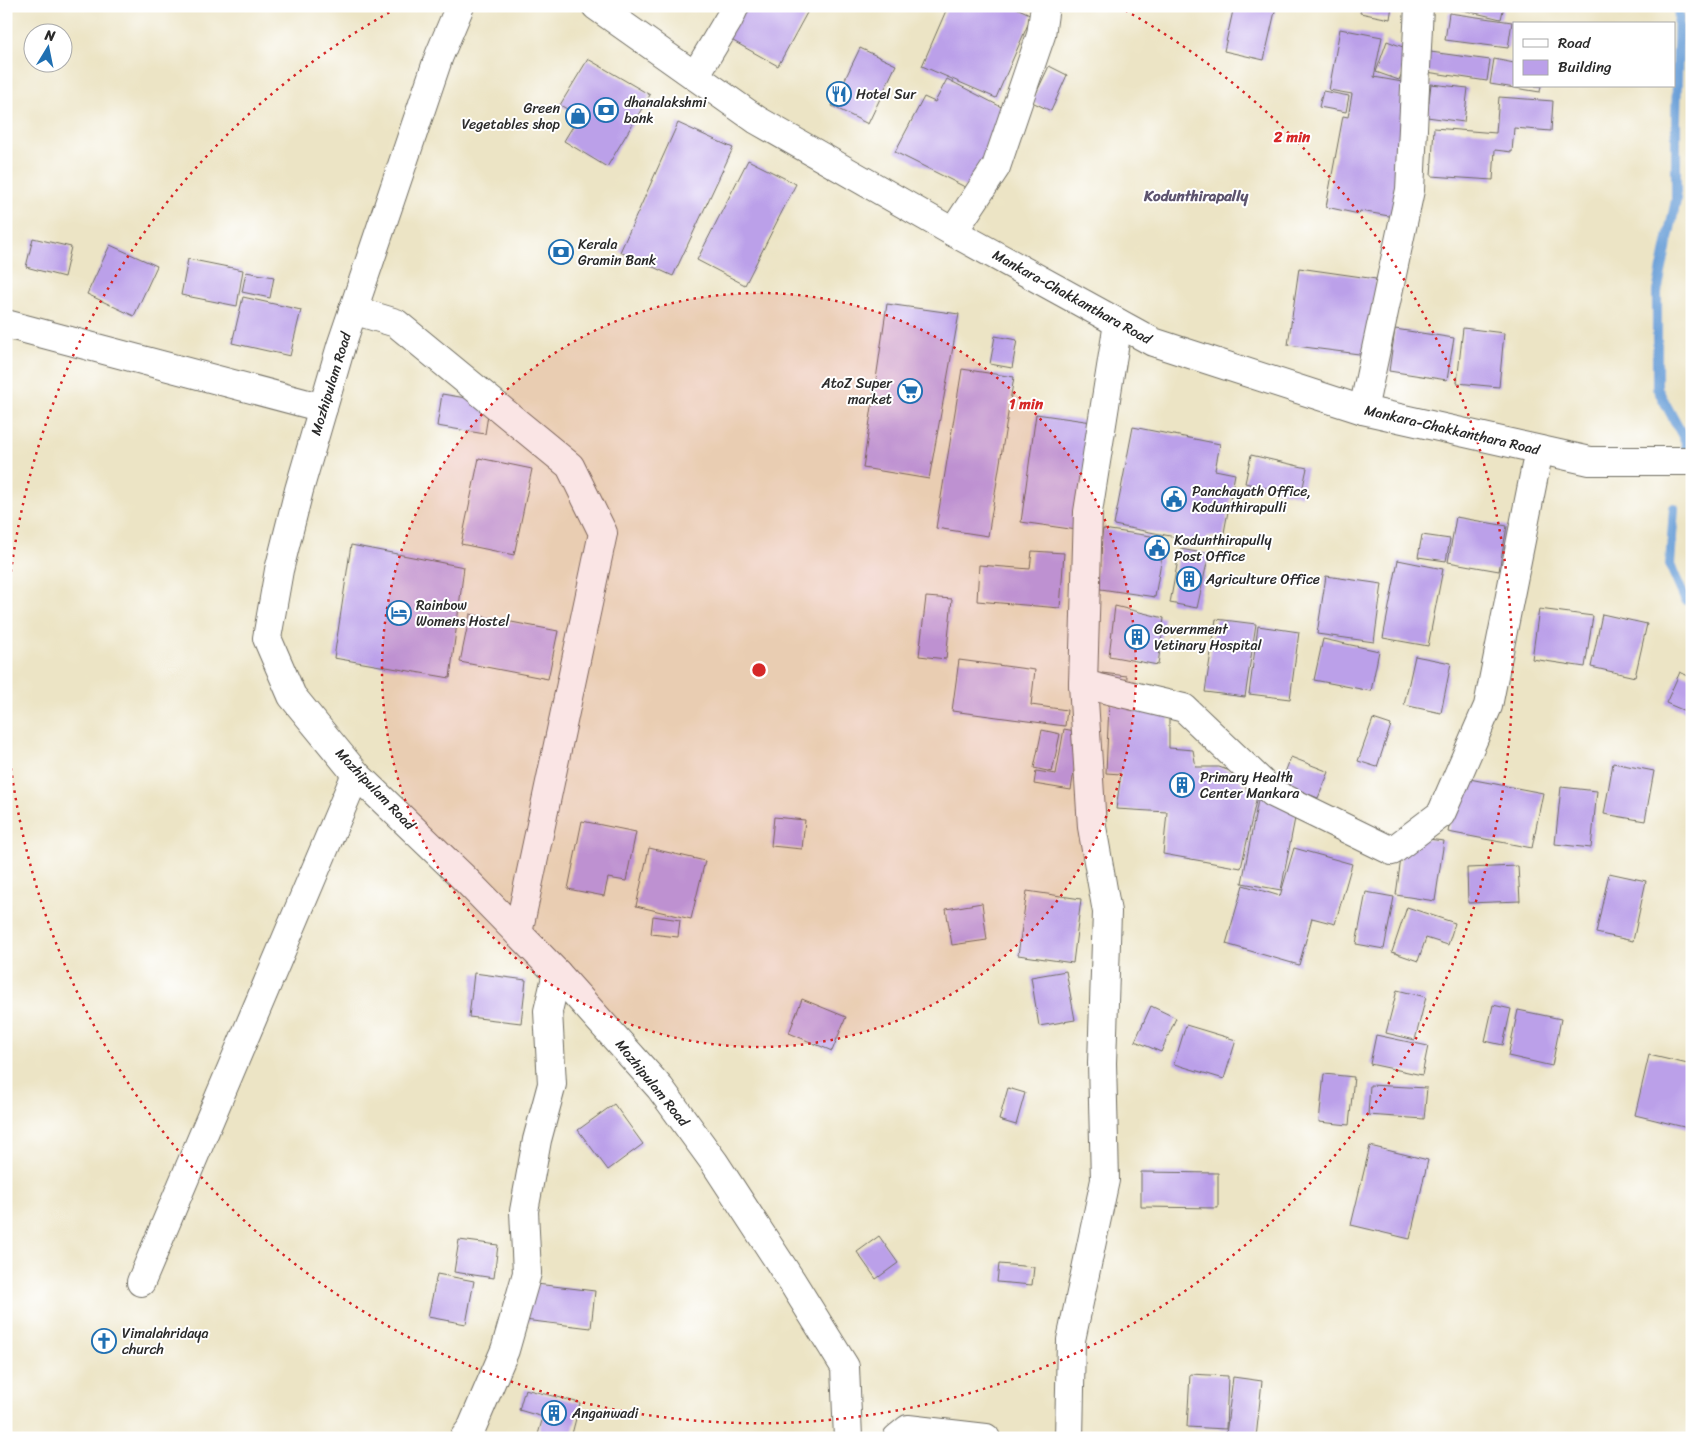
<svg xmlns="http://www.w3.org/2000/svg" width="1698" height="1444" font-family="Sriracha,sans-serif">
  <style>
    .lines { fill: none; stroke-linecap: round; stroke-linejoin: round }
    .stream { stroke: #6ca0d8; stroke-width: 10 }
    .building { fill: #bba0e9 }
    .minor-casing { stroke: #6f6c61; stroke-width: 30 }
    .major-casing { stroke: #6f6c61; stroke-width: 30 }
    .minor { stroke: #fff; stroke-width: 28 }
    .major { stroke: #fff; stroke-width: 28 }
    .ring { fill: none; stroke: #d62828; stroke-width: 2.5; stroke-dasharray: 2.5 5 }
    .labels { text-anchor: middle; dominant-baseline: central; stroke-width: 4; stroke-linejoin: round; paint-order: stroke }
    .poi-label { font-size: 14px; fill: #2b2b2b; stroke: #fff; text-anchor: start }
    .street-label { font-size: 14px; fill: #2b2b2b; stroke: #fff }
    .neighbourhood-label { font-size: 15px; font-weight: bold; fill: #5d546e; stroke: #fff }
    .centre { fill: #d62828; stroke: #fff; stroke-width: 2.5 }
    .ring-label { font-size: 15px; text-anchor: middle; font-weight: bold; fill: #d62828; stroke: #fff; stroke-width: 4; stroke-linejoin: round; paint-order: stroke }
  </style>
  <rect width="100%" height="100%" fill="#fff"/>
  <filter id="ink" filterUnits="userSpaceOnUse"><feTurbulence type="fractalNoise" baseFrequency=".02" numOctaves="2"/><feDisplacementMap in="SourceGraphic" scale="10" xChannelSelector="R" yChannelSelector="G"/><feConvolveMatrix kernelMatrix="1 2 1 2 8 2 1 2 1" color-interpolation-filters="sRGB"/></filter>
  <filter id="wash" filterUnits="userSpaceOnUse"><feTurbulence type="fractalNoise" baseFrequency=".0096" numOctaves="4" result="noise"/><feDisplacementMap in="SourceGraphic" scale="20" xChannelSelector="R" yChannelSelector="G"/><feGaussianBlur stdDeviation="1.12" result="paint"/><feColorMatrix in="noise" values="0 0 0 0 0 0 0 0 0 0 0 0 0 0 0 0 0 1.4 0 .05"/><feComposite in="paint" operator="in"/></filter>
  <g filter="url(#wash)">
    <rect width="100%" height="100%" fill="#ece4c5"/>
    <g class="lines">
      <g class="stream">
        <polyline points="1679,6 1676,120 1676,200 1657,292 1657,388 1686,442 1685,450"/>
        <polyline points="1674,508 1670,565 1685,599 1692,603"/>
      </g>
    </g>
    <g id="blocks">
      <g class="building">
        <polygon points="743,6 803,6 809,9 778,66 726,37"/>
        <polygon points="948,6 1012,6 1032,15 996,98 922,66"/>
        <polygon points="1234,6 1276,7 1264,60 1224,51"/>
        <polygon points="1362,6 1392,6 1390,19 1360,13"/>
        <polygon points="1445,6 1504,6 1501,19"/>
        <polygon points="1449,13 1512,22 1508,48 1445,40"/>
        <polygon points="1340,29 1382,37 1374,77 1419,85 1395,217 1360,211 1359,214 1326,207 1343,116 1348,117 1352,94 1329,90"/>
        <polygon points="1387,41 1411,50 1399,80 1376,72"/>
        <polygon points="860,48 896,65 868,124 832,106"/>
        <polygon points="1423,51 1490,60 1487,81 1420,71"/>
        <polygon points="588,59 650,95 607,167 564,141 579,116 560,105"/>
        <polygon points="1494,59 1514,63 1514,86 1541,86 1540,92 1490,84"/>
        <polygon points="1049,66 1067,75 1051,111 1032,102"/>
        <polygon points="947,79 1011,112 971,190 895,152 924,97 935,102"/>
        <polygon points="1431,84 1468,88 1464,122 1427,117"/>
        <polygon points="1323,91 1349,96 1346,112 1319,107"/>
        <polygon points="1499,97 1553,101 1551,131 1514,128 1512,152 1495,150 1493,180 1431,176 1434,128 1496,133"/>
        <polygon points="678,123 733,148 673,276 620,252"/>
        <polygon points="748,160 796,184 745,285 697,260"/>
        <polygon points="33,238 71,247 64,277 26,267"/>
        <polygon points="110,245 157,266 134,316 87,294"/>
        <polygon points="188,259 243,270 237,306 181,295"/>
        <polygon points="1299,268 1376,279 1367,355 1288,345"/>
        <polygon points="246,272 274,277 270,298 242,292"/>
        <polygon points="243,297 301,310 290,356 232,343"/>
        <polygon points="887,304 959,314 929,479 863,468"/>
        <polygon points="1463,328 1504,333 1499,387 1457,383"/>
        <polygon points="1395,329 1454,338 1447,380 1389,371"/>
        <polygon points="995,336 1017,340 1012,368 990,364"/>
        <polygon points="962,369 1014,377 988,536 936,528"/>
        <polygon points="442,394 490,402 485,434 437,426"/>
        <polygon points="1036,414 1092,422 1077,530 1021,522"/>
        <polygon points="1133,427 1220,444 1215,470 1235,474 1223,538 1208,536 1206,543 1114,525"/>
        <polygon points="1251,455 1307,468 1301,496 1245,483"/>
        <polygon points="479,458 532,469 514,555 461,544"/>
        <polygon points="1456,517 1507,526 1499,571 1448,562"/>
        <polygon points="1103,529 1151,536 1148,554 1162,556 1155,597 1094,588"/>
        <polygon points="1422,535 1450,539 1446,561 1418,557"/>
        <polygon points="351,545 464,567 450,678 334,658"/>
        <polygon points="1180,549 1209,554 1197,608 1170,603"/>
        <polygon points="1032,551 1064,553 1060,608 977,601 979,565 1030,569"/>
        <polygon points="1398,560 1443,569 1428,646 1383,638"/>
        <polygon points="1326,576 1382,584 1374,642 1317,634"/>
        <polygon points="926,597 952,599 946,659 919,656"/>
        <polygon points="1115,606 1164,618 1158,665 1109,656"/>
        <polygon points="1539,609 1593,616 1585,667 1532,659"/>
        <polygon points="470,614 558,631 548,679 460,662"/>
        <polygon points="1602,614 1647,624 1635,677 1591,667"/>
        <polygon points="1216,619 1256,624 1245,697 1205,692"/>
        <polygon points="1258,626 1299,632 1290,699 1249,694"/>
        <polygon points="1323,639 1379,651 1371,691 1314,680"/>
        <polygon points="1415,656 1451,663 1441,713 1404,705"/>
        <polygon points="959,660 1035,670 1031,705 1067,710 1065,726 952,711"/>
        <polygon points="1680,672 1692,678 1692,714 1666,703"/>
        <polygon points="1102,673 1127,676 1126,689 1101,685"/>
        <polygon points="1109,704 1169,710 1169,748 1193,750 1196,767 1219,767 1230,771 1257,796 1241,868 1163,854 1167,812 1116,809 1121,774 1106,773"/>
        <polygon points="1373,719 1391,725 1377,767 1358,761"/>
        <polygon points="1064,729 1080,732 1071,790 1034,784 1036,771 1056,774"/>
        <polygon points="1042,730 1060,734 1052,772 1034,768"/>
        <polygon points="1291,757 1329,772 1318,798 1281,783"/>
        <polygon points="1613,763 1654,771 1645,821 1604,814"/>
        <polygon points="1459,777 1543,793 1532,848 1448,832"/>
        <polygon points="1561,787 1597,791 1591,848 1555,844"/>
        <polygon points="1259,795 1298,803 1281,890 1242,883"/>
        <polygon points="774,817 805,820 802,849 771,846"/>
        <polygon points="582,821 636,832 626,881 608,878 604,896 568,889"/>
        <polygon points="1404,836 1444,841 1435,901 1396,895"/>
        <polygon points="649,848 705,861 691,919 636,906"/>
        <polygon points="1294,848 1352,864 1335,924 1312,918 1299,965 1226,944 1243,885 1280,896"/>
        <polygon points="1518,866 1520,901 1468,903 1467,868"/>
        <polygon points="1609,873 1646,881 1633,941 1596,933"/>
        <polygon points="1027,891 1081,899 1073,963 1018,955"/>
        <polygon points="1366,892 1394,897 1384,949 1356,944"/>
        <polygon points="982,903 987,940 952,945 946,909"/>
        <polygon points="1407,907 1455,923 1448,945 1426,938 1418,961 1392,952"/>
        <polygon points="653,916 680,920 678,937 651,934"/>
        <polygon points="1066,971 1075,1020 1039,1026 1031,977"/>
        <polygon points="474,973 526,980 521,1023 469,1017"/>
        <polygon points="1397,990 1426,997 1415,1040 1386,1033"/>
        <polygon points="802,999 846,1017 832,1051 789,1033"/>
        <polygon points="1493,1005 1511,1009 1503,1045 1485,1041"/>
        <polygon points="1151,1006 1176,1018 1161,1052 1135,1041"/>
        <polygon points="1518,1010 1561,1019 1552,1066 1508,1056"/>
        <polygon points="1186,1025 1236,1040 1224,1079 1174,1064"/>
        <polygon points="1376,1035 1428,1046 1422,1075 1370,1064"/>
        <polygon points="1649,1055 1692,1065 1692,1129 1635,1115"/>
        <polygon points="1324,1074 1354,1077 1349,1125 1319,1122"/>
        <polygon points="1370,1085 1427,1088 1424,1119 1368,1115"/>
        <polygon points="1008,1088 1025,1093 1016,1125 999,1120"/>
        <polygon points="614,1104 643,1144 608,1170 578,1130"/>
        <polygon points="1370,1146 1428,1160 1410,1239 1351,1225"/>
        <polygon points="1141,1172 1218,1173 1218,1208 1141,1207"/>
        <polygon points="879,1236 898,1263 876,1279 857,1252"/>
        <polygon points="459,1240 498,1245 494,1278 454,1272"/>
        <polygon points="999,1264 1034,1267 1032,1285 997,1282"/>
        <polygon points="437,1274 474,1281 466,1324 428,1317"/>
        <polygon points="528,1283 595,1291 591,1328 524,1320"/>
        <polygon points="1190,1374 1228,1376 1226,1429 1187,1427"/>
        <polygon points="1233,1377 1262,1381 1256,1438 1226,1435"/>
        <polygon points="525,1389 580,1403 571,1438 537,1438 543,1417 519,1410"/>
      </g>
    </g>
  </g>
  <g filter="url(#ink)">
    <use href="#blocks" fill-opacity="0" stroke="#6f6c61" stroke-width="1"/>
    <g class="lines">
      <defs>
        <g id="minor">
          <polyline points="460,6 439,56 341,346 299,490 279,570 267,638 292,696 356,774 464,878 557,973 660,1088 714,1162 791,1280 845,1367 848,1438"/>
          <polyline points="695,76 729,19 735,6"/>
          <polyline points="953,232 996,167 1041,35 1045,6"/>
          <polyline points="353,310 396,323 570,466 603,533 518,933"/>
          <polyline points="6,324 323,408"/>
          <polyline points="1363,410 1410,190 1419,6"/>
          <polyline points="1083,684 1184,708 1273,793 1392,851 1441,814 1488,706 1539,450"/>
          <polyline points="141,1282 356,774"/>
          <polyline points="464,1438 472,1427 505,1350 527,1273 524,1211 537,1140 552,1084 548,1011 557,973"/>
          <polyline points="897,1438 908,1429 986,1438"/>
          <polyline points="1069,1438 1071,1340 1105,1180 1102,1063 1107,912 1092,827 1083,684 1088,512 1118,323"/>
        </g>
        <polyline id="major" points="596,6 757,120 953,232 1153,342 1363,410 1590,461 1692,461"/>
      </defs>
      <use href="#minor" class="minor-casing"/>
      <use href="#major" class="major-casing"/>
      <use href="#minor" class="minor"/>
      <use href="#major" class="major"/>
    </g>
  </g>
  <circle cx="759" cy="670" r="377" fill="#d62828" fill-opacity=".12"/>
  <g class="ring">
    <circle cx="759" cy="670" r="377"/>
    <path d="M6 624A754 754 0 0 1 399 7M1119 7A754 754 0 1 1 6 716"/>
  </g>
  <defs>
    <symbol id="restaurant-ring" viewBox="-11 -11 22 22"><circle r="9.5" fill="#fff" stroke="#1f6fb2" stroke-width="1.5"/><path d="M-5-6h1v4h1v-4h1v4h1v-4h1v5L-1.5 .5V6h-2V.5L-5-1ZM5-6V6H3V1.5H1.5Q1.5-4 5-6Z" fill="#1f6fb2"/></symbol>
    <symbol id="bank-ring" viewBox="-11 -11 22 22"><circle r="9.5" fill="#fff" stroke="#1f6fb2" stroke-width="1.5"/><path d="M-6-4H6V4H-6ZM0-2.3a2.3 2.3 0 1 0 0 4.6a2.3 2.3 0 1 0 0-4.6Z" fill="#1f6fb2"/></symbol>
    <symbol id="shop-ring" viewBox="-11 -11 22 22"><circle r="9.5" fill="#fff" stroke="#1f6fb2" stroke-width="1.5"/><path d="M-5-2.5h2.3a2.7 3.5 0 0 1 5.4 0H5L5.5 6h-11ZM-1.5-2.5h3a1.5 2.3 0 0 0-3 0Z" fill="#1f6fb2"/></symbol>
    <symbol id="supermarket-ring" viewBox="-11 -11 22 22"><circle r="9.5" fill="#fff" stroke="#1f6fb2" stroke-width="1.5"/><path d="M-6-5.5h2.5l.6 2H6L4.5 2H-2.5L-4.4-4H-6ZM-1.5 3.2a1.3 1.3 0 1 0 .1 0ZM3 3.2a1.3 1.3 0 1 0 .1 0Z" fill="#1f6fb2"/></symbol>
    <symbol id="civic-ring" viewBox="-11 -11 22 22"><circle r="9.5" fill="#fff" stroke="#1f6fb2" stroke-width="1.5"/><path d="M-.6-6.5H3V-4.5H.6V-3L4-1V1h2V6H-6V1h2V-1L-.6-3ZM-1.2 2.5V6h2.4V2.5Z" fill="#1f6fb2"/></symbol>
    <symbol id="building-ring" viewBox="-11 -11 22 22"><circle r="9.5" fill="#fff" stroke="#1f6fb2" stroke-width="1.5"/><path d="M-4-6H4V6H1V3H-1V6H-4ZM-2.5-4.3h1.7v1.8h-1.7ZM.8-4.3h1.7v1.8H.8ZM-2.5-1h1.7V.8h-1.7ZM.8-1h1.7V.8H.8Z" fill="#1f6fb2"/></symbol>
    <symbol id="hotel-ring" viewBox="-11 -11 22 22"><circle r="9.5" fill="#fff" stroke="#1f6fb2" stroke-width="1.5"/><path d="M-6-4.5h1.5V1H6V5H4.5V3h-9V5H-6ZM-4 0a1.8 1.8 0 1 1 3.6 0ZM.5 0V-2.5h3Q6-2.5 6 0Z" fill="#1f6fb2"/></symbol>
    <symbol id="church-ring" viewBox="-11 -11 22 22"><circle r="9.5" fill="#fff" stroke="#1f6fb2" stroke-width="1.5"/><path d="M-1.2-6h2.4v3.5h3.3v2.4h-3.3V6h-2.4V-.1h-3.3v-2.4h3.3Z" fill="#1f6fb2"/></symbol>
  </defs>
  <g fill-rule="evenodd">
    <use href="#restaurant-ring" x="825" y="80" width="28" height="28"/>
    <use href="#bank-ring" x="592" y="96" width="28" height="28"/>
    <use href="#shop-ring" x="564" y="102" width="28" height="28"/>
    <use href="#bank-ring" x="547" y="238" width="28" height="28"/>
    <use href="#supermarket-ring" x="896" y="377" width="28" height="28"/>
    <use href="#civic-ring" x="1160" y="485" width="28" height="28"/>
    <use href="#civic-ring" x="1143" y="534" width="28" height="28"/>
    <use href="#building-ring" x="1175" y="565" width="28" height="28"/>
    <use href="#hotel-ring" x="385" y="599" width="28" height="28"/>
    <use href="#building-ring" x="1123" y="623" width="28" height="28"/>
    <use href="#building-ring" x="1168" y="771" width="28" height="28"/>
    <use href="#church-ring" x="90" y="1327" width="28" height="28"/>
    <use href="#building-ring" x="540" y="1399" width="28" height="28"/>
  </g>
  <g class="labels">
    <g class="poi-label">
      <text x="856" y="94">Hotel Sur</text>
      <text x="624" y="102">dhanalakshmi<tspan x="624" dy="16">bank</tspan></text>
      <text x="560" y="108" text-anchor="end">Green<tspan x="560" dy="16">Vegetables shop</tspan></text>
      <text x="578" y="244">Kerala<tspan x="578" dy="16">Gramin Bank</tspan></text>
      <text x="892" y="383" text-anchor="end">AtoZ Super<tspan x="892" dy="16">market</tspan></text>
      <text x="1192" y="491">Panchayath Office,<tspan x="1192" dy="16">Kodunthirapulli</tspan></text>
      <text x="1174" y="540">Kodunthirapully<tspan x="1174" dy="16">Post Office</tspan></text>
      <text x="1206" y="579">Agriculture Office</text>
      <text x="416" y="605">Rainbow<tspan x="416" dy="16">Womens Hostel</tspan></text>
      <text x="1154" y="629">Government<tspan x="1154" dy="16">Vetinary Hospital</tspan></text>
      <text x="1200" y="777">Primary Health<tspan x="1200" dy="16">Center Mankara</tspan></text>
      <text x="122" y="1333">Vimalahridaya<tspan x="122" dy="16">church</tspan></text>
      <text x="572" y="1413">Anganwadi</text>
    </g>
    <g class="street-label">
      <text transform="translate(1072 297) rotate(29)">Mankara-Chakkanthara Road</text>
      <text transform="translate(331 384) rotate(-73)">Mozhipulam Road</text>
      <text transform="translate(1452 430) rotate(13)">Mankara-Chakkanthara Road</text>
      <text transform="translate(375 789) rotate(46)">Mozhipulam Road</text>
      <text transform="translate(652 1083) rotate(51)">Mozhipulam Road</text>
    </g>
    <g class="neighbourhood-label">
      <text x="1196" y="196">Kodunthirapally</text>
    </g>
  </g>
  <circle cx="759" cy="670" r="8" class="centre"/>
  <g class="ring-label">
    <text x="1292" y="142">2 min</text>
    <text x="1026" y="409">1 min</text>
  </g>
  <rect width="1698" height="1444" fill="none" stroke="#fff" stroke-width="25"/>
  <rect x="1513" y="22" width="162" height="65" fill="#ffffff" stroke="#aaaaaa"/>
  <rect x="1523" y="39" width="25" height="8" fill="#ffffff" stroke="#aaaaaa"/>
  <text x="1558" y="48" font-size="15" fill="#2b2b2b">Road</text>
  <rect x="1523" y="60" width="25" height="15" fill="#bba0e9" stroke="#aaaaaa"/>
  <text x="1558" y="72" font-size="15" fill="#2b2b2b">Building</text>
  <g transform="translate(48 48) rotate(10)"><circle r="24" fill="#ffffff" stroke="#aaaaaa"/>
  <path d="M0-4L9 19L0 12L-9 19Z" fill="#1f6fb2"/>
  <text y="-8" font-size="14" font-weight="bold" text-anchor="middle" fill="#2b2b2b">N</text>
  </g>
</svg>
